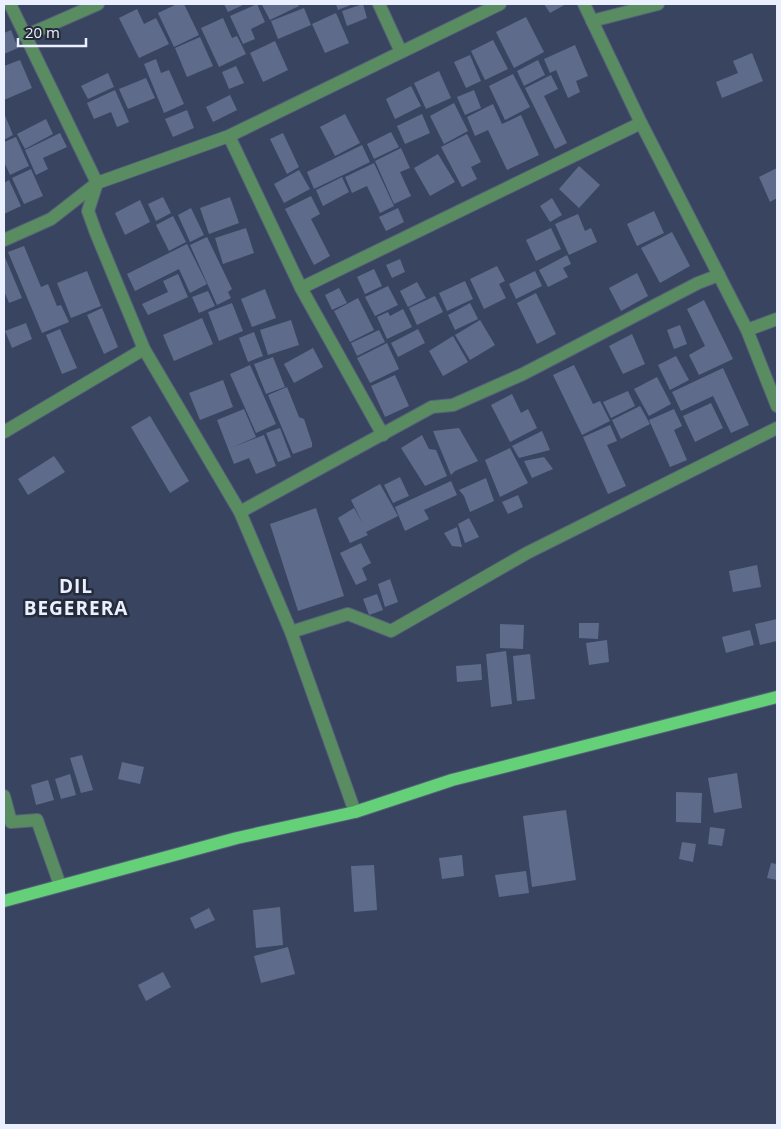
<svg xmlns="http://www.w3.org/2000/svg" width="781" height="1129" font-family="'Open Sans',sans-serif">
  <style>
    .building { fill: #5f6b8b }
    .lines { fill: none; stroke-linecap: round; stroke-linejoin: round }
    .minor-casing { stroke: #55607a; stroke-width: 14 }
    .major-casing { stroke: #55607a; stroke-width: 14 }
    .minor { stroke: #5a8c61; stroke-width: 12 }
    .major { stroke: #64d078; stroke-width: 12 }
    .labels { text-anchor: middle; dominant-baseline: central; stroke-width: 5; stroke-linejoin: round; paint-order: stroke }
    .district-label { font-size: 19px; font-weight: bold; letter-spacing: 1px; fill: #eaf0ff; stroke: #252b39 }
  </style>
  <rect width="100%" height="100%" fill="#394461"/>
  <g class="building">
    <polygon points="177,4 184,4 199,35 174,47 158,13"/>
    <polygon points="224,4 245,4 228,12"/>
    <polygon points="257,4 265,22 251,29 255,39 243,44 230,16"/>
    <polygon points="265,4 297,4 299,6 270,20 262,5"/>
    <polygon points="336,4 353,4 338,10"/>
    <polygon points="363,4 367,18 347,26 342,11"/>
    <polygon points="544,4 566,4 550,13"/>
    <polygon points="304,8 311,25 278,39 271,21"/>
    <polygon points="137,9 144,24 156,18 169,44 139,58 119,18"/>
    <polygon points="336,13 349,43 325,53 312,24"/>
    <polygon points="526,17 544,52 514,68 496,32"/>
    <polygon points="223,18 232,38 237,36 246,54 219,67 201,28"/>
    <polygon points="11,30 18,48 4,54 4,33"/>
    <polygon points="200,37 213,66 187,77 175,48"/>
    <polygon points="493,40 508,69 485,80 471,51"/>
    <polygon points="275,41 288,70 263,82 250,53"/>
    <polygon points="575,45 588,76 576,81 580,92 568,98 556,70 550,73 544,59"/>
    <polygon points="752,53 763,81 722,98 716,82 738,73 733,61"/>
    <polygon points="470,55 481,81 466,88 454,62"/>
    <polygon points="156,59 161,73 169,70 184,104 164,113 144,64"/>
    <polygon points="20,60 32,88 4,100 4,66"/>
    <polygon points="538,60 545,75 524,86 517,71"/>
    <polygon points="236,66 244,83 229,89 222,72"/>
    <polygon points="439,71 451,98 426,109 414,83"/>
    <polygon points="108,73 114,87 88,99 81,86"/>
    <polygon points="513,74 530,107 505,120 489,86"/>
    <polygon points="551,75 558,89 544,96 567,143 555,149 525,88"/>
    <polygon points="146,78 155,98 128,109 119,89"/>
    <polygon points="411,86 421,106 395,119 386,99"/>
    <polygon points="115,90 129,122 117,127 111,112 94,119 87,103"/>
    <polygon points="474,90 481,108 465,115 457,97"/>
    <polygon points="230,95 237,110 213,122 206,107"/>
    <polygon points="454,103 468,131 444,144 430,116"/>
    <polygon points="493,104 502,124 521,115 539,155 507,170 488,130 475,136 467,117"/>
    <polygon points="187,110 194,128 173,137 165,119"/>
    <polygon points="4,113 13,135 4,140"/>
    <polygon points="345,114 360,143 335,156 320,127"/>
    <polygon points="422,114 430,133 405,144 397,126"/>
    <polygon points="46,119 53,134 25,149 17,134"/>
    <polygon points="391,132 399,147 374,159 367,144"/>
    <polygon points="60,133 67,147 43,158 48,169 36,175 25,150"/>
    <polygon points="283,133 299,167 287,174 270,139"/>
    <polygon points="467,134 481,162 471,167 477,179 462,187 441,147"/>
    <polygon points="16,137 29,166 10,175 4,162 4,142"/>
    <polygon points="362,145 370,162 314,189 307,172"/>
    <polygon points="401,148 410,168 400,172 411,196 394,204 375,161"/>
    <polygon points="438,154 455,182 430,196 414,168"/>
    <polygon points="374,163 394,206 380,213 367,186 352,193 345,177"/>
    <polygon points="579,166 600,185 579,208 559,189"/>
    <polygon points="777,168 777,198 770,202 759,177"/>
    <polygon points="31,169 43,196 24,204 12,178"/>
    <polygon points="299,170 310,189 284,203 274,184"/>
    <polygon points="342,177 349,192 323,206 316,190"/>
    <polygon points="9,180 21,206 4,214 4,183"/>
    <polygon points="311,196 320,214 311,219 330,256 314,265 285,209"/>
    <polygon points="163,197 171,213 156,221 148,204"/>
    <polygon points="230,197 239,223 209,234 200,208"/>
    <polygon points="552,198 562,215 550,222 540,206"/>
    <polygon points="140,200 150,222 125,235 115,213"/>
    <polygon points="191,208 204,235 190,242 178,215"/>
    <polygon points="398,208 404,222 386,231 379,217"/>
    <polygon points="654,211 664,233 637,246 627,224"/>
    <polygon points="578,214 585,231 591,228 597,242 569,255 555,224"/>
    <polygon points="173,216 186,242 169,251 156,225"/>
    <polygon points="246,228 254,253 223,264 215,238"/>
    <polygon points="551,228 561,249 536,261 526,240"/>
    <polygon points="672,232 690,266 660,283 641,248"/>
    <polygon points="207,237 232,289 228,292 231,298 217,305 190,245"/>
    <polygon points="187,244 207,284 190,293 179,269 135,291 127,274"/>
    <polygon points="24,246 41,287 48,284 57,306 61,305 69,322 42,333 8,252"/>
    <polygon points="4,255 22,298 9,303 4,291"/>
    <polygon points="567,255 571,264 563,268 568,277 548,287 539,270"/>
    <polygon points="400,259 405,272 392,278 386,265"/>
    <polygon points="497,266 505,281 499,284 506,298 484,309 470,279"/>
    <polygon points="374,269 382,286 365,294 357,277"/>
    <polygon points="87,271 101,306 71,318 57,283"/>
    <polygon points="535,271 542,286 516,299 509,284"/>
    <polygon points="637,273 648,296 621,311 609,288"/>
    <polygon points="178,274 188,297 148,315 142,304 168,292 163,281"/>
    <polygon points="465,281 473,299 447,311 439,293"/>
    <polygon points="417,282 426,298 408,307 400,291"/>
    <polygon points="388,286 398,305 375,316 365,297"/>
    <polygon points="339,288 347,303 332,310 325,295"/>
    <polygon points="265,289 276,318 252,327 241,299"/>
    <polygon points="208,291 215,306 199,313 192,297"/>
    <polygon points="536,293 556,334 537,344 517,303"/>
    <polygon points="435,296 443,312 417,325 409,308"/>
    <polygon points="358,298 374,330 350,342 334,311"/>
    <polygon points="704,300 733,359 699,375 689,355 705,346 687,309"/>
    <polygon points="232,303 243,331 219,341 208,312"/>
    <polygon points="470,303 478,319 455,330 448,315"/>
    <polygon points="102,308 118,347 104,354 87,315"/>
    <polygon points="403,309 412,327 387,339 377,317 388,312 390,316"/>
    <polygon points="202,318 213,344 174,361 163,335"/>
    <polygon points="291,320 299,345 268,355 260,330"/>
    <polygon points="480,320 495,345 470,360 455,335"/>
    <polygon points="26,323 32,339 12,348 5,331"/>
    <polygon points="680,325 687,344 674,349 667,330"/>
    <polygon points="60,329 77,368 62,374 46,335"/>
    <polygon points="418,329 425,343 398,357 391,343"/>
    <polygon points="379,330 385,342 357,356 351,343"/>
    <polygon points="254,332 263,356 248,362 239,338"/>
    <polygon points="632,334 645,364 623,374 609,346"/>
    <polygon points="453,336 468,362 443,376 429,351"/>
    <polygon points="387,343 399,369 370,383 357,358"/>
    <polygon points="313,348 323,367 294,383 284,364"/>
    <polygon points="676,356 689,380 670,390 658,365"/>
    <polygon points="273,357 285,387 266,394 254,364"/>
    <polygon points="250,365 276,424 256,433 230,374"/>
    <polygon points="574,365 593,404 600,401 610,421 582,435 553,375"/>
    <polygon points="723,368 749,425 731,433 713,396 681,411 672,392"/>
    <polygon points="395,375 409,406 385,417 371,386"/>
    <polygon points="657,377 671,404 649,416 634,389"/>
    <polygon points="223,380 233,407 200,420 189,393"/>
    <polygon points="287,387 299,417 304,419 312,443 312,447 293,454 268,395"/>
    <polygon points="628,391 635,406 611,418 603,402"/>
    <polygon points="512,394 521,413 528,409 537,428 510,442 491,405"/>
    <polygon points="711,403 723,428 695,442 683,416"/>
    <polygon points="640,406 650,424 621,439 612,420"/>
    <polygon points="244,409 256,437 233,447 264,435 276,466 256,474 249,458 234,464 217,420"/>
    <polygon points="674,409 682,426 674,430 687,460 670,467 649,420"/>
    <polygon points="150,416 189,481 170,493 131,427"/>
    <polygon points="610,425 617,441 607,445 626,486 608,494 583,437"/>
    <polygon points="280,428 291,457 278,462 266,433"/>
    <polygon points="459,428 478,461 455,471 451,475 433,431"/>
    <polygon points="542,431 550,450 519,458 512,446"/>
    <polygon points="422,435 429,449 436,450 447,476 425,486 401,448"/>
    <polygon points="510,448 528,483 500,497 485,460"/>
    <polygon points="54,456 65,472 28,495 18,479"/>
    <polygon points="544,457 553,469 532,478 524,461"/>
    <polygon points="400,477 409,496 393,503 384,485"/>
    <polygon points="486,478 494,501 470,512 464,496 459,490"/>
    <polygon points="451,481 457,495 424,510 429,519 405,531 395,507"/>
    <polygon points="380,484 398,516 366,532 368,535 350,543 338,518 354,508 363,524 351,500"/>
    <polygon points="518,495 523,507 508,514 502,502"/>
    <polygon points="316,508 344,596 298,611 270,524"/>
    <polygon points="469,518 479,537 465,543 458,524"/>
    <polygon points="457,527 462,547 452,546 444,533"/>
    <polygon points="361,543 371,563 362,568 367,580 356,585 340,553"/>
    <polygon points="757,565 761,587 733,592 729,571"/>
    <polygon points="390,579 398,602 385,607 378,584"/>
    <polygon points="377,594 383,610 369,615 363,599"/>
    <polygon points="777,619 777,641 760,645 755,624"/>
    <polygon points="579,623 599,623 598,639 579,638"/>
    <polygon points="500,624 524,625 523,649 500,648"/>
    <polygon points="750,630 754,645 726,653 722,637"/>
    <polygon points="607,640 609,662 589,665 586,643"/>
    <polygon points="506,651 512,704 491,707 486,654"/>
    <polygon points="530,654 535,699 517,701 513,656"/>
    <polygon points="481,664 482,680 457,682 456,666"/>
    <polygon points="82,755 93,790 81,793 70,758"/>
    <polygon points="122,762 144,767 140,784 118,779"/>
    <polygon points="737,773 742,808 714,813 708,778"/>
    <polygon points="70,774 76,795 61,799 55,779"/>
    <polygon points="48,780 54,800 36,805 31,785"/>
    <polygon points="676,792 702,793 701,823 676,822"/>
    <polygon points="566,810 576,880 532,887 523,816"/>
    <polygon points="710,827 725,829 722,846 708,844"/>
    <polygon points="682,842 696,844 693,862 679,859"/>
    <polygon points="462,855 464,876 442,879 439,858"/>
    <polygon points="771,863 777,864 777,880 767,878"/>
    <polygon points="374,865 377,910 354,912 351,866"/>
    <polygon points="526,871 529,893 499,897 495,875"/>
    <polygon points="280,907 283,945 256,948 253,910"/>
    <polygon points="209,908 215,920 195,929 190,918"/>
    <polygon points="288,947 295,974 261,983 254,956"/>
    <polygon points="163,972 171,987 146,1001 138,985"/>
  </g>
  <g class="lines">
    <defs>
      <g id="minor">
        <polyline points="10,4 97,183 88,211 96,233 144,349 240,512 291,632 355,812"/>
        <polyline points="379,4 401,52"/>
        <polyline points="584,4 641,123 747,330 777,406"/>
        <polyline points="592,21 658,4"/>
        <polyline points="25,36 98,4"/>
        <polyline points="229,136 301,288 383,435"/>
        <polyline points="4,240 51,219 97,183 229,136 500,4"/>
        <polyline points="301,288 641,123"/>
        <polyline points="747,330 777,319"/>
        <polyline points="4,432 144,349"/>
        <polyline points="240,512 432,407 453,405 523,374 698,283 719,275"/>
        <polyline points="291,632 348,614 391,631 527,553 777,428"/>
        <polyline points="4,796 11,822 37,820 60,885"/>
      </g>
      <polyline id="major" points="4,901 237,838 355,812 452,780 777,697"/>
    </defs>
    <use href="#minor" class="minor-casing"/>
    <use href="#major" class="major-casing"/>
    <use href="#minor" class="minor"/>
    <use href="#major" class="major"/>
  </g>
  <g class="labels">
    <g class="district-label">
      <text x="76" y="586">DIL<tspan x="76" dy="22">BEGERERA</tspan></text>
    </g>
  </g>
  <rect width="781" height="1129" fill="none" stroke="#eaf0ff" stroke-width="10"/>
  <path d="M18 38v8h68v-8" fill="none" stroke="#eaf0ff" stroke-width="2.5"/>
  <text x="25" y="38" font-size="15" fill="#eaf0ff" stroke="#252b39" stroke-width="4" paint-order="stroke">20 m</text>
</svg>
